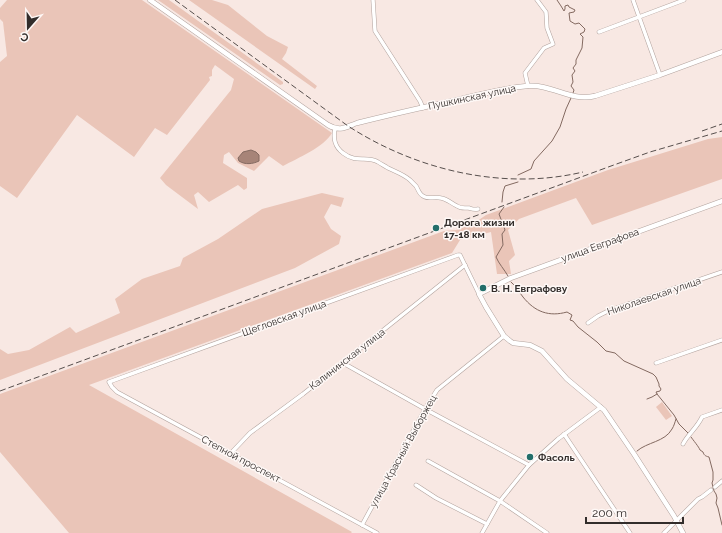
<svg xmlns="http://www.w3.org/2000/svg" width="722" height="533" font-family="Raleway,sans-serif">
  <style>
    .green { fill: #eac5b8 }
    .water { fill: #a78478; stroke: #846a61 }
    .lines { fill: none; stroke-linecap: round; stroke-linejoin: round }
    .stream { stroke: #846a61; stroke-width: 1 }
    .minor-casing { stroke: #b2a39e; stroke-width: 4.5 }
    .tertiary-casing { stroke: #b2a39e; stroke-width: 5.5 }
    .minor { stroke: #fff; stroke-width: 3.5 }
    .tertiary { stroke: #fff; stroke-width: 4.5 }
    .rail { stroke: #574f4d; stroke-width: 1; stroke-dasharray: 6 3; stroke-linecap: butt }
    .poi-dot { fill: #236e6a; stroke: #fef8f6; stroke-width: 1.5 }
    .labels { text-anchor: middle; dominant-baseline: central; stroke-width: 3; stroke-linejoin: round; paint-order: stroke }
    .street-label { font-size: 10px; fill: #322d2b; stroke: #fef8f6 }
    .poi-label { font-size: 10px; font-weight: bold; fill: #322d2b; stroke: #fef8f6; text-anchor: start }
  </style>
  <rect width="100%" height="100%" fill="#f8e8e3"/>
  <g class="green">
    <path d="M7 0H142L332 133C324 147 298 158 283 166L269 156 254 171 238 163 229 152 224 155 223 163 247 178V188L244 190 238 185 209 202 198 192 194 195 198 209 166 185 160 178 231 90 234 79 215 65 212 70V76L209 77 210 80 167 135 155 128 134 157 77 115 17 198 0 186V62L7 56 3 22 0 19V8Z"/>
    <polygon points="158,0 169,0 283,82 283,84 280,85"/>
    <polygon points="189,0 212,0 228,5 267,36 288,47 286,53 282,59 317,86 315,89"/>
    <polygon points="722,137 722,179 592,225 576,198 519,219 508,230 515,255 509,261 511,274 497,274 491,232 460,240 452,253 89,385 352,532 351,533 69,533 0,452 0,394 444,231 456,230 473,224 486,215 608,170 708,139"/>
    <polygon points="322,193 344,198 341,207 331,204 324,217 331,229 341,236 339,244 295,268 0,380 0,349 8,354 29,350 70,327 76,333 120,313 115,299 142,279 180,266 183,258 218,239 262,209"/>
    <polygon points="662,402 672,416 666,420 656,407"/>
  </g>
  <path class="water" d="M251 150 256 152 259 155V161C253 164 245 165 239 161L238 158 243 152Z"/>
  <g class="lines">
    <g class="stream">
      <polyline points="557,0 561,6 564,11 565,9 565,6 568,5 569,7 575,10 574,12 569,13 570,21 575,24 579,23 585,29 584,32 580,34 583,37 582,48 576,60 576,64 573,68 575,71 572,75 573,82 571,86 574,90 573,93"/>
      <polyline points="518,175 531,169 534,161 552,141 560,127 566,109 571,98"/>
      <polyline points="502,202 503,192 505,186 518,182"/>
      <path d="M504 207 499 214 505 230 502 234 503 245 496 257C499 264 504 269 508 276"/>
      <path d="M511 282C516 286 519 292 523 297 535 312 549 317 567 312L572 315 570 320 573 321 578 327 597 342 606 351 615 353 624 361 653 374 656 377 659 384V386L661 389 660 391 656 392 657 394 674 415 679 424 688 433"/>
      <polyline points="647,399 652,397 657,394"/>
      <path d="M691 437C693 440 699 447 700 450L703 452C704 455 705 456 709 457L713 472V480L712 483 714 491 716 494 717 498 716 503 718 508 722 525"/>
      <path d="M637 451C647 442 665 442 672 429 674 426 675 422 676 419"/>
    </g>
    <defs>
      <g id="minor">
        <polyline points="373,0 375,31 420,101 423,108"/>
        <polyline points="633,0 660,75"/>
        <polyline points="599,32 684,0"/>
        <polyline points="528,86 525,73 544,48 553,44 547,28 546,12 537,0"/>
        <path d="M335 129C333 138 335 147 343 153 357 164 366 155 378 162 381 164 385 166 388 168 396 172 403 174 410 180 412 182 414 184 416 186 418 189 419 194 423 196 428 200 435 196 441 198 447 199 451 203 457 206 461 209 464 208 469 208 472 209 474 210 478 209"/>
        <polyline points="588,323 598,316 608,311 722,272"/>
        <polyline points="343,363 425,409 529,465"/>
        <polyline points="656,363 722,340"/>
        <polyline points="564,434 630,533"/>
        <path d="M683 444C688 434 697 428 702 417L722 410"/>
        <polyline points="231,453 250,433 303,394 465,265"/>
        <polyline points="428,461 500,501 547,533"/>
        <polyline points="416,485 436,498 487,524"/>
        <polyline points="715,487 722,481"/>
        <polyline points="362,525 425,409 437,390 504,336"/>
        <polyline points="377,533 117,392 112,387 109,382 458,255 460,255 479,294"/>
        <polyline points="482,533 500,501 529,465 558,439 601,407"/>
        <polyline points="664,533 698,499 702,497 711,490"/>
      </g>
      <g id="tertiary">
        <path d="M150 0 328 125C340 132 346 127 357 123 389 115 420 108 452 101 477 95 502 88 527 86 552 84 571 102 595 96L660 75 722 52"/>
        <polyline points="683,533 674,516 634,454 604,410 567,379 542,351 530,345 513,343 510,341 504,336 486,307 479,294 511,278 722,201"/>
      </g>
    </defs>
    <use href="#minor" class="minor-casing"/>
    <use href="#tertiary" class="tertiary-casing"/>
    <use href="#minor" class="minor"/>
    <use href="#tertiary" class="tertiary"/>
    <g class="rail">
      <path d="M175 0 348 126C416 170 503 191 583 172"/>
      <polyline points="702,131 722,124"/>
      <polyline points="0,391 611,166 650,152 722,131"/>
    </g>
  </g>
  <g class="poi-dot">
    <circle cx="436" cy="228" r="4"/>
    <circle cx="483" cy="288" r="4"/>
    <circle cx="530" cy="457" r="4"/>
  </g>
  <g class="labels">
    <g class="street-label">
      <text transform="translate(472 97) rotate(-12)">Пушкинская улица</text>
      <text transform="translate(600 245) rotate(-20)">улица Евграфова</text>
      <text transform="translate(654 296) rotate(-19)">Николаевская улица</text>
      <text transform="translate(284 318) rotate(-20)">Щегловская улица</text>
      <text transform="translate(347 359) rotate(-38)">Калининская улица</text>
      <text transform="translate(403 451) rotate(-61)">улица Красный Выборжец</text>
      <text transform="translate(241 459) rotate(28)">Степной проспект</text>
    </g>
    <g class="poi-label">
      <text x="444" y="222">Дорога жизни<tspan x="444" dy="12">17-18 км</tspan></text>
      <text x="491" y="288">В. Н. Евграфову</text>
      <text x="538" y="457">Фасоль</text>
    </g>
  </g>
  <g transform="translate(28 28) rotate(200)" stroke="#fef8f6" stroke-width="3" paint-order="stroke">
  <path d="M0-3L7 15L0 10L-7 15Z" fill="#322d2b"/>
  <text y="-6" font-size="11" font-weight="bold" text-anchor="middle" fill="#322d2b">С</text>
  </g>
  <path d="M586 517v6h97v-6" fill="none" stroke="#322d2b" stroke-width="2"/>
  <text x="592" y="517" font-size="12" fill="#322d2b" stroke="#fef8f6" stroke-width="3" paint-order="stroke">200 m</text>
</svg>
